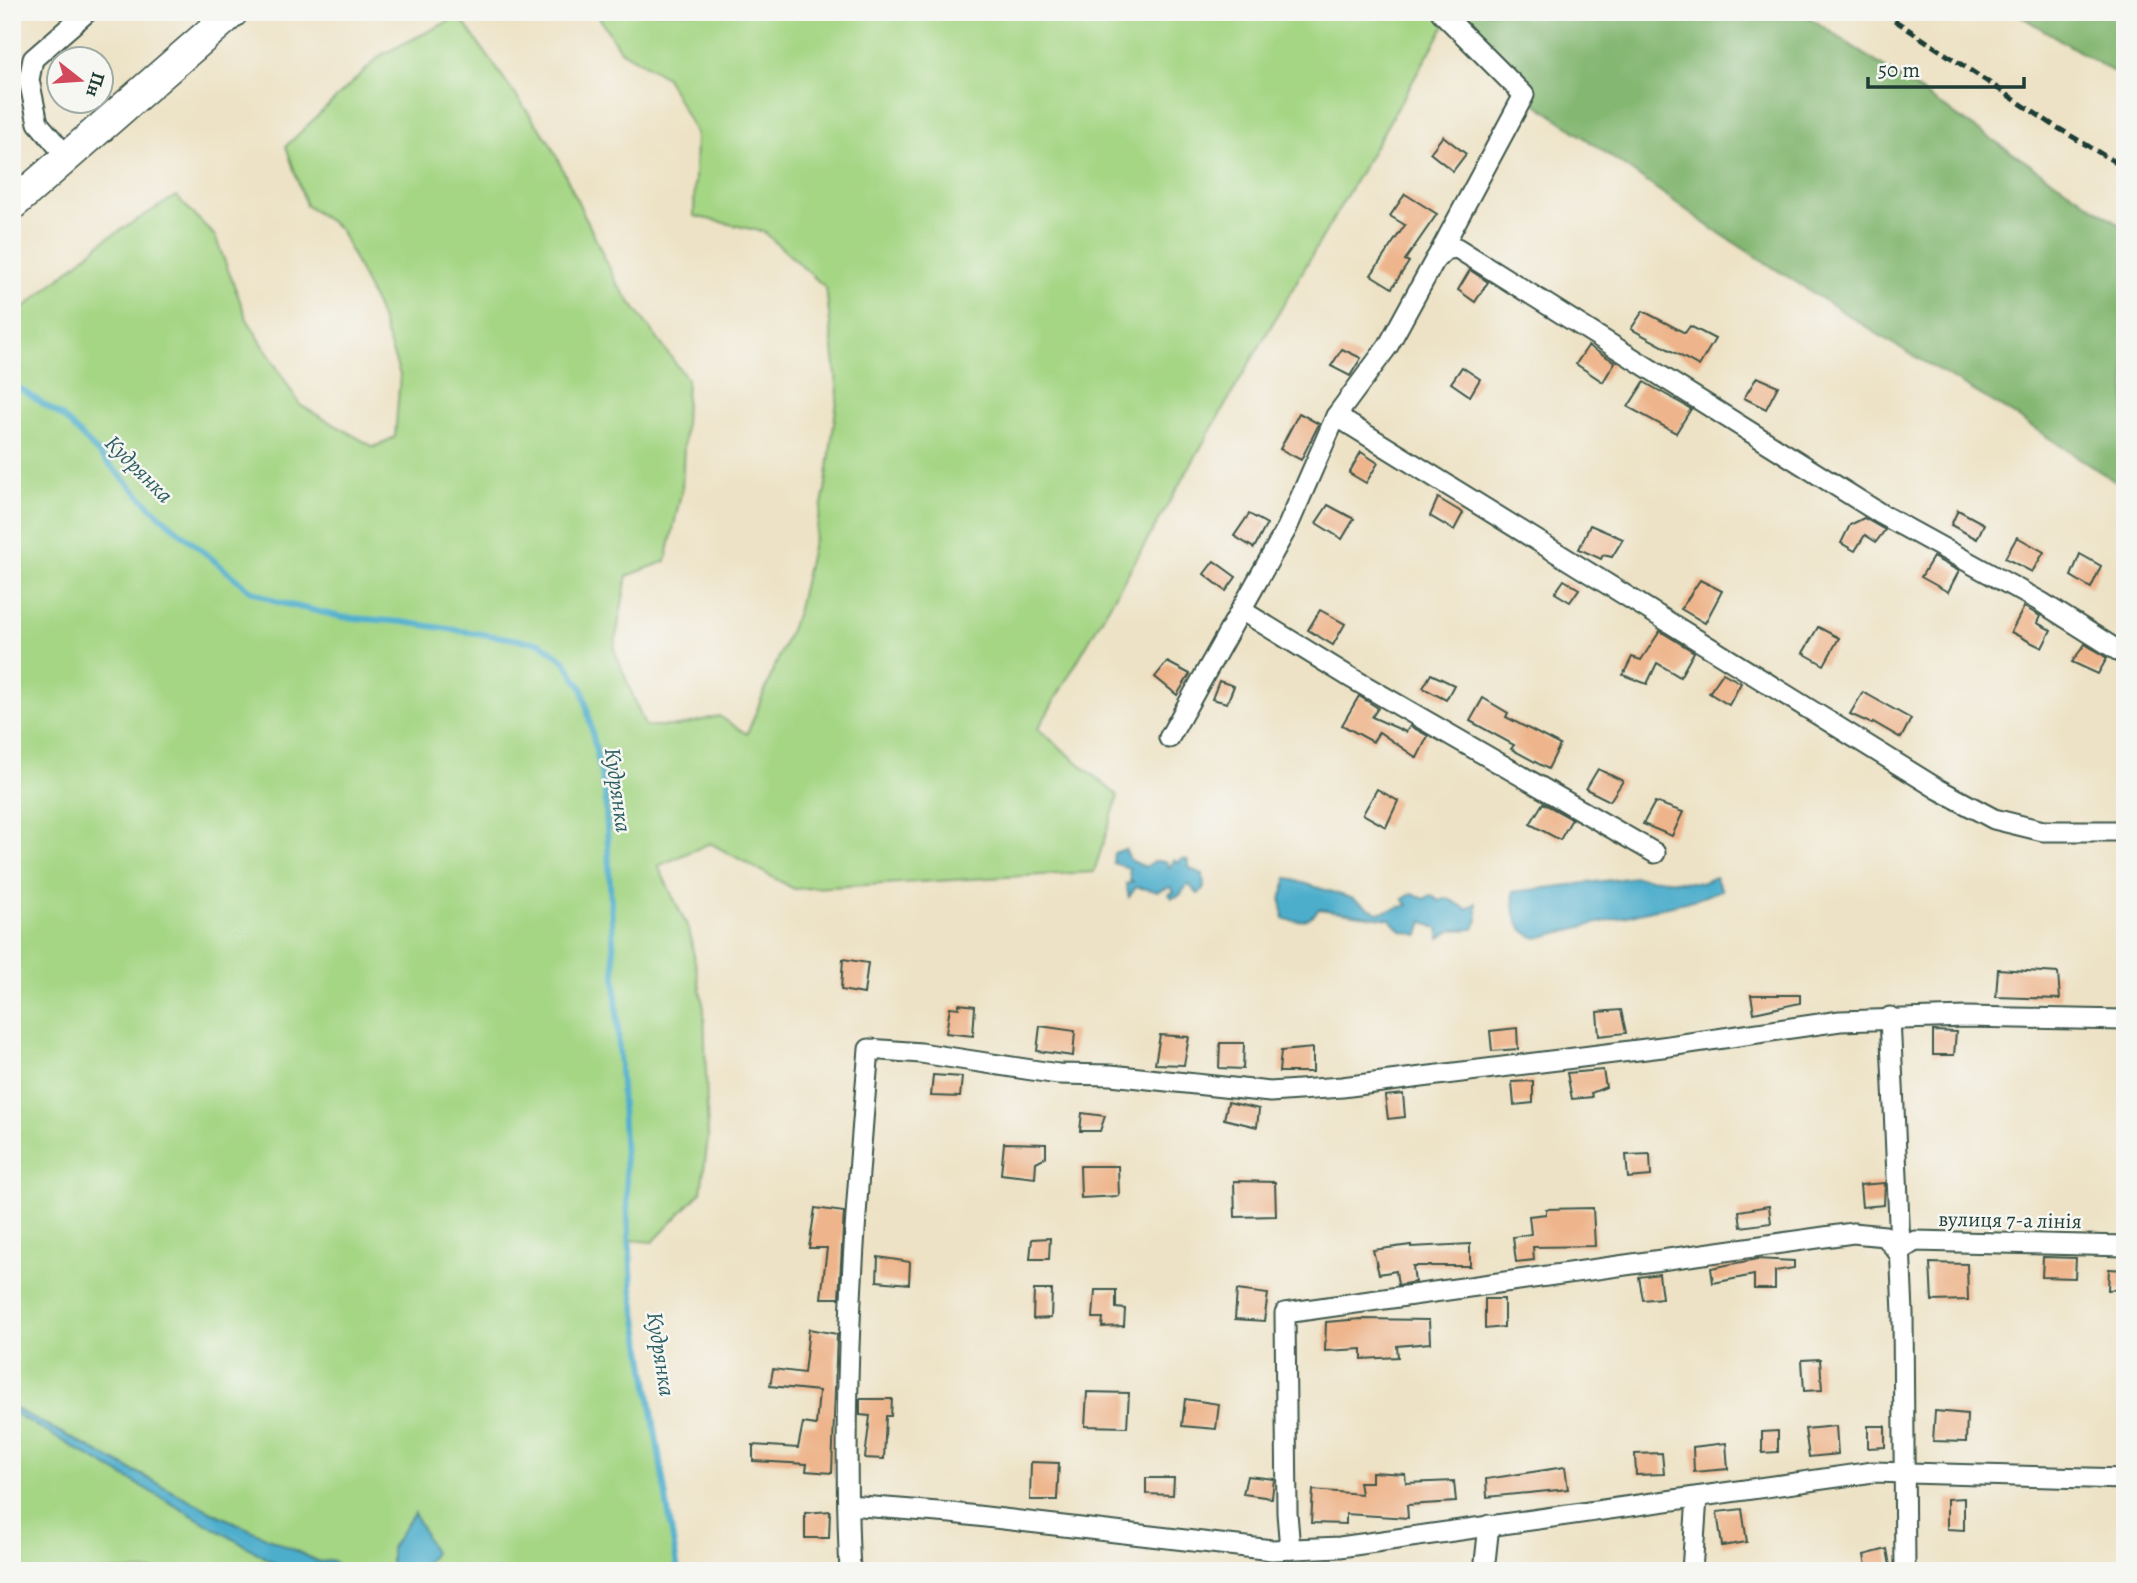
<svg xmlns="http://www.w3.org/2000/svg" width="2137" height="1583" font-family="Alegreya,serif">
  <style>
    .green { fill: #a5d684; stroke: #628a5c; stroke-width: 2 }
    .forest { fill: #84b772; stroke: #527a53; stroke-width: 2 }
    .water { fill: #4daecc; stroke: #367680; stroke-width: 2 }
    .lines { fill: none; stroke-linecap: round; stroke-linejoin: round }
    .stream { stroke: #4daecc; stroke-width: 6 }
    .building { fill: #eeb58c }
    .minor-casing { stroke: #3e564a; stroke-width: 23 }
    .highway-casing { stroke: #3e564a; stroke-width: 33 }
    .minor { stroke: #fff; stroke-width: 19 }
    .highway { stroke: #fff; stroke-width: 30 }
    .rail { stroke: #1f3d34; stroke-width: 5; stroke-dasharray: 10 5; stroke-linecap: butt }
    .labels { text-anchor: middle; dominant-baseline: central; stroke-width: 5; stroke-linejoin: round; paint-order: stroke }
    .street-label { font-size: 21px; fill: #1f3d34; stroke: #f6f6f2 }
    .water-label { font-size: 23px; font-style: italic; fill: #2d5f62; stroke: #f6f6f2 }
  </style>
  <rect width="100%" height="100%" fill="#f6f6f2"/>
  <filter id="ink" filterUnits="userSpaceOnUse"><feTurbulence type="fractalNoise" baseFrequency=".0143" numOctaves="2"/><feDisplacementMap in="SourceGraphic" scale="14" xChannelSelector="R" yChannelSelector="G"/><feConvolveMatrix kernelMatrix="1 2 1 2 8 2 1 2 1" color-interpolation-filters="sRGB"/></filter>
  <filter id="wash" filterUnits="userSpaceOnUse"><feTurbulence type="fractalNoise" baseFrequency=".00686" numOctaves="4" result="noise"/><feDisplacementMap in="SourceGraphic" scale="28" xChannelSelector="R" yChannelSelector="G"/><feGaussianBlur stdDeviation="1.57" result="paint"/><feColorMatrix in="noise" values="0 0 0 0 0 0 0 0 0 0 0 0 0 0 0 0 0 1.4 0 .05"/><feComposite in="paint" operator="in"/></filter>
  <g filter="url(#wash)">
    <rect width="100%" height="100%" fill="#ede2c5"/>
    <g class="green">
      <polygon points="596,12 1441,12 1448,20 1038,729 1118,796 1094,872 794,889 710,843 658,866 689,930 704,1009 708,1139 701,1192 653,1242 630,1240 632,1288 678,1571 425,1571 423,1566 391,1548 391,1571 342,1571 333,1561 320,1562 212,1512 12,1407 12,318 106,239 176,196 215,236 247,319 300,405 374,447 395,437 400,375 378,310 340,229 306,205 286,146 381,55 459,16 550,143 617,284 687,379 682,489 666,561 627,576 614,649 645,726 678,726 719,716 747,734 797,613 825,491 838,393 826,288 764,232 694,216 696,134 666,77 619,49"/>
      <polygon points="12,1412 289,1571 12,1571"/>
    </g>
    <g class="forest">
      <polygon points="1441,12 1801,12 2125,228 2125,488 2008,411 1890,342 1716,231 1524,95"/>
      <polygon points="2014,12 2125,12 2125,79"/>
    </g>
    <g class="water">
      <polygon points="1125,849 1130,860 1145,867 1155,861 1166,861 1169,868 1174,860 1179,863 1181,859 1188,860 1190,869 1203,874 1204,888 1198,894 1188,884 1180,895 1172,898 1169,894 1174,892 1171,887 1157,891 1136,887 1129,897 1126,884 1134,882 1130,881 1129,868 1113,863 1114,853"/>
      <path d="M1636 877 1701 883 1715 877 1722 890 1697 899 1537 938C1514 931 1514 911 1513 892Z"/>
      <path d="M1287 878 1351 898 1378 913 1408 905 1403 899 1413 893 1424 899 1431 895 1439 901 1447 898 1467 909 1476 903 1478 920 1474 929 1452 930 1440 938 1438 929 1423 921 1419 935 1402 931 1390 919 1319 909C1308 922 1301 922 1284 919L1281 900Z"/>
      <polygon points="12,1407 212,1512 319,1562 333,1561 342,1571 289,1571 12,1412"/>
      <polygon points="414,1513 434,1553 423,1566 425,1571 391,1571 391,1548"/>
    </g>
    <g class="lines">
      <polyline class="stream" points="12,379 19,388 63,417 159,515 250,590 277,602 342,617 403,622 540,643 564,660 583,690 605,792 632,1288 678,1571"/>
    </g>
    <g id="blocks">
      <g class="building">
        <polygon points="1443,136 1466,154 1453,171 1430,153"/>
        <polygon points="1405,194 1437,214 1405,260 1409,262 1392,288 1371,275 1405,225 1390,216"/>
        <polygon points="1470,270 1488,282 1475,302 1458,290"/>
        <polygon points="1643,311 1685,333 1690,326 1715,339 1699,366 1631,329"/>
        <polygon points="1588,346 1615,362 1603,382 1576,364"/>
        <polygon points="1342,349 1361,358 1350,376 1331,366"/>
        <polygon points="1462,367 1480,379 1470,396 1451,383"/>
        <polygon points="1757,377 1778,386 1766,409 1744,398"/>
        <polygon points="1644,382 1691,409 1676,433 1628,407"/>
        <polygon points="1299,413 1319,424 1301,460 1280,449"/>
        <polygon points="1361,452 1378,463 1366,483 1349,473"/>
        <polygon points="1438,498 1463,513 1454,530 1430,516"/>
        <polygon points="1328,505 1354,519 1342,539 1316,523"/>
        <polygon points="1958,510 1984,524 1977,539 1951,525"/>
        <polygon points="1249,514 1267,524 1254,548 1234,536"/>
        <polygon points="1864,518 1885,530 1876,542 1865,535 1855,551 1841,543 1850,525"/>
        <polygon points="1590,525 1623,539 1612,557 1603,555 1601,559 1579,549"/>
        <polygon points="2017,537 2044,552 2032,572 2005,558"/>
        <polygon points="2080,554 2101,566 2091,588 2071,576"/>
        <polygon points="1933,557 1959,571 1948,592 1921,577"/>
        <polygon points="1214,561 1236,577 1226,591 1204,574"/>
        <polygon points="1564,580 1579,589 1570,602 1555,593"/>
        <polygon points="1700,580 1722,591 1705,623 1681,609"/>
        <polygon points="2024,607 2040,616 2037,623 2051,630 2042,648 2011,632"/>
        <polygon points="1320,610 1345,624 1333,645 1308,630"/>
        <polygon points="1818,627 1839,638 1824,665 1803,653"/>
        <polygon points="1660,631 1694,652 1680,677 1657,663 1647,684 1623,675 1632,657 1641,660"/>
        <polygon points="2085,644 2107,658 2098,674 2072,662"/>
        <polygon points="1167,662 1190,674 1177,695 1155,677"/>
        <polygon points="1723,673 1741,683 1729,705 1709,693"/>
        <polygon points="1431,674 1454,685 1446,700 1423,688"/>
        <polygon points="1219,681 1234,686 1227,703 1212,699"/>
        <polygon points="1863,692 1911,719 1901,738 1873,722 1872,724 1850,714"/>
        <polygon points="1359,696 1378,708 1372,717 1406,732 1410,726 1428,736 1417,758 1379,732 1373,742 1342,725"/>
        <polygon points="1483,698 1508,713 1506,717 1560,745 1548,769 1511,749 1514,745 1470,721"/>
        <polygon points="1598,769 1623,781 1610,801 1586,789"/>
        <polygon points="1377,789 1398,801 1386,827 1363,814"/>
        <polygon points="1655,802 1683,812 1672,836 1643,824"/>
        <polygon points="1543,803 1572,819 1560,840 1530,824"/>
        <polygon points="843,959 868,963 864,994 841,990"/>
        <polygon points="1998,969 2058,973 2060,999 1996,997"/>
        <polygon points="1751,995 1800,995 1800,1003 1754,1013"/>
        <polygon points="959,1004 975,1006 973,1036 946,1033 950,1007 959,1008"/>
        <polygon points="1621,1010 1626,1033 1599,1036 1597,1012"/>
        <polygon points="1040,1026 1075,1031 1073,1056 1037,1051"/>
        <polygon points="1517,1028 1518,1049 1492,1051 1490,1031"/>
        <polygon points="1933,1031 1956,1032 1954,1055 1933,1055"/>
        <polygon points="1160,1035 1189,1037 1184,1065 1155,1064"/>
        <polygon points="1220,1043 1244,1043 1243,1069 1219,1068"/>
        <polygon points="1313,1048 1313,1072 1279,1072 1281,1051"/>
        <polygon points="1603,1070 1606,1087 1591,1093 1592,1097 1572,1099 1567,1073"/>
        <polygon points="933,1075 962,1077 960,1097 931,1096"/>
        <polygon points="1533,1081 1533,1103 1514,1105 1512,1082"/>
        <polygon points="1403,1094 1405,1117 1388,1119 1385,1096"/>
        <polygon points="1228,1102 1259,1109 1257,1127 1224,1119"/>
        <polygon points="1082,1113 1105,1116 1100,1131 1080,1131"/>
        <polygon points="1004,1143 1046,1144 1046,1157 1036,1162 1035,1178 1001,1174"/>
        <polygon points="1650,1154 1651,1176 1628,1178 1626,1155"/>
        <polygon points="1080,1166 1118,1166 1119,1196 1081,1198"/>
        <polygon points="1234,1181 1275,1182 1276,1216 1235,1217"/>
        <polygon points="1885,1183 1884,1205 1862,1207 1860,1185"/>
        <polygon points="1769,1206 1771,1223 1741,1227 1739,1211"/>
        <polygon points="815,1208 844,1212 839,1298 821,1298 827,1248 809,1248"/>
        <polygon points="1593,1208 1595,1246 1533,1247 1534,1260 1516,1262 1513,1237 1531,1234 1529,1216 1546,1214 1546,1209"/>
        <polygon points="1050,1238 1049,1259 1030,1259 1032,1239"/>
        <polygon points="1470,1244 1470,1266 1413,1266 1415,1282 1398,1285 1396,1271 1379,1274 1373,1250 1411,1245 1411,1247"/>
        <polygon points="878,1257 910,1262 909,1284 877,1281"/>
        <polygon points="2043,1257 2076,1258 2075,1278 2042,1277"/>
        <polygon points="1757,1259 1794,1261 1794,1268 1775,1271 1775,1289 1754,1289 1754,1275 1713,1283 1711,1268"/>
        <polygon points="1930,1263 1967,1264 1968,1300 1932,1301"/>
        <polygon points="2109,1269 2125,1270 2125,1289 2108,1290"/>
        <polygon points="1659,1274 1662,1298 1643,1300 1639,1277"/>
        <polygon points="1034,1290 1052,1290 1051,1318 1033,1319"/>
        <polygon points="1095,1290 1116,1290 1116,1308 1125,1309 1124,1326 1102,1327 1103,1318 1093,1318"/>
        <polygon points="1237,1290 1268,1294 1264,1321 1235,1319"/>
        <polygon points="1485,1299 1504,1299 1504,1327 1485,1329"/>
        <polygon points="1361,1319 1429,1320 1430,1343 1397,1346 1398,1357 1362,1359 1362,1349 1325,1351 1326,1322"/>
        <polygon points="809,1329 837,1334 832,1473 806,1471 807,1464 753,1461 753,1445 798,1448 803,1423 816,1425 819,1391 770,1386 773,1369 804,1373"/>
        <polygon points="1820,1359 1822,1390 1804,1391 1802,1360"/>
        <polygon points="1087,1392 1129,1393 1127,1427 1085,1426"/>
        <polygon points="860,1399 892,1399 891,1416 886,1416 884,1459 865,1458 870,1416 860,1415"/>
        <polygon points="1185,1399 1219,1404 1216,1429 1182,1426"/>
        <polygon points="1935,1411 1967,1414 1966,1442 1933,1441"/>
        <polygon points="1836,1426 1838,1454 1809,1457 1805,1429"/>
        <polygon points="1868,1426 1885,1426 1885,1447 1868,1448"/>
        <polygon points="1778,1431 1778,1452 1762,1453 1762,1432"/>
        <polygon points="1726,1443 1728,1469 1694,1472 1693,1447"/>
        <polygon points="1662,1453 1664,1474 1636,1475 1635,1454"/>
        <polygon points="1031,1462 1059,1463 1057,1500 1030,1500"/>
        <polygon points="1565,1467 1568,1489 1487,1497 1486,1479"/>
        <polygon points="1372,1472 1405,1474 1406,1483 1454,1481 1456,1502 1407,1505 1408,1518 1346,1514 1346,1524 1311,1523 1313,1490 1361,1494 1359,1482 1372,1482"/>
        <polygon points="1247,1476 1274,1479 1272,1498 1243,1494"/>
        <polygon points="1146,1478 1174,1478 1173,1495 1146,1494"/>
        <polygon points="1964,1498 1964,1530 1947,1529 1947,1499"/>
        <polygon points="1742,1509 1747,1542 1722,1546 1717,1512"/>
        <polygon points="830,1511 829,1538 805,1538 805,1513"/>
        <polygon points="1887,1549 1891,1571 1867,1571 1864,1555"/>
      </g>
    </g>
  </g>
  <g filter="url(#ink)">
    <use href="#blocks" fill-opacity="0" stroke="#3e564a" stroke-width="2"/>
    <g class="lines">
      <defs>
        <g id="minor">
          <polyline points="67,157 38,123 29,80 33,59 87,12"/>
          <polyline points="1436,259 1524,95 1441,12"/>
          <polyline points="1336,416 1938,789 1994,819 2043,831 2125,831"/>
          <polyline points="1241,610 1348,676 1655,853"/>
          <polyline points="1169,738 1287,528 1336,416 1388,346 1435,260 1445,250 1457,248 1881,514 2041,602 2125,655"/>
          <polyline points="1890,1017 1903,1313 1905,1571"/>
          <polyline points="1898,1252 1915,1241 2125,1246"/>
          <polyline points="848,1505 951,1513 1272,1550 1340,1547 1873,1472 2125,1479"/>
          <polyline points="1290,1549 1287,1513 1285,1313 1853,1233 1885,1236 1898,1252"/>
          <path d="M850 1571C841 1397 854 1223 869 1049L921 1053 1058 1074 1111 1075 1270 1092 1342 1087 1662 1047 1840 1021 1966 1017 2125 1020"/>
          <polyline points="1484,1571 1489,1525"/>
          <polyline points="1692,1571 1697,1497"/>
        </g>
        <polyline id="highway" points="12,205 233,12"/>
      </defs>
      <use href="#minor" class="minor-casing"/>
      <use href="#highway" class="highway-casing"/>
      <use href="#minor" class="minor"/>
      <use href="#highway" class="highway"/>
      <polyline class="rail" points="1882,12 2053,125 2125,168"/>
    </g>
  </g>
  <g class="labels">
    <g class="street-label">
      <text transform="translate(2010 1220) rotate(1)">вулиця 7-а лінія</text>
    </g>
    <g class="water-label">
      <text transform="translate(139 469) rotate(45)">Кудрянка</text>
      <text transform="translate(618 790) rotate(82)">Кудрянка</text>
      <text transform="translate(661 1354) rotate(81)">Кудрянка</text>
    </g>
  </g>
  <rect width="2137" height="1583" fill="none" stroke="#f6f6f2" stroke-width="42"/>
  <g transform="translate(80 80) rotate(107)"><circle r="33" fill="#f6f6f2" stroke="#a0aca6" stroke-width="2"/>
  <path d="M0-5L12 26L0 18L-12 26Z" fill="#d1495b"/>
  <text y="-10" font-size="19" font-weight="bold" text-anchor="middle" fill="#1f3d34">Пн</text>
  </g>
  <path d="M1868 77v10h156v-10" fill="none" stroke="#1f3d34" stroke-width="3.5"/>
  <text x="1878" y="77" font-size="21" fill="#1f3d34" stroke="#f6f6f2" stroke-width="5" paint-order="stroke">50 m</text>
</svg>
